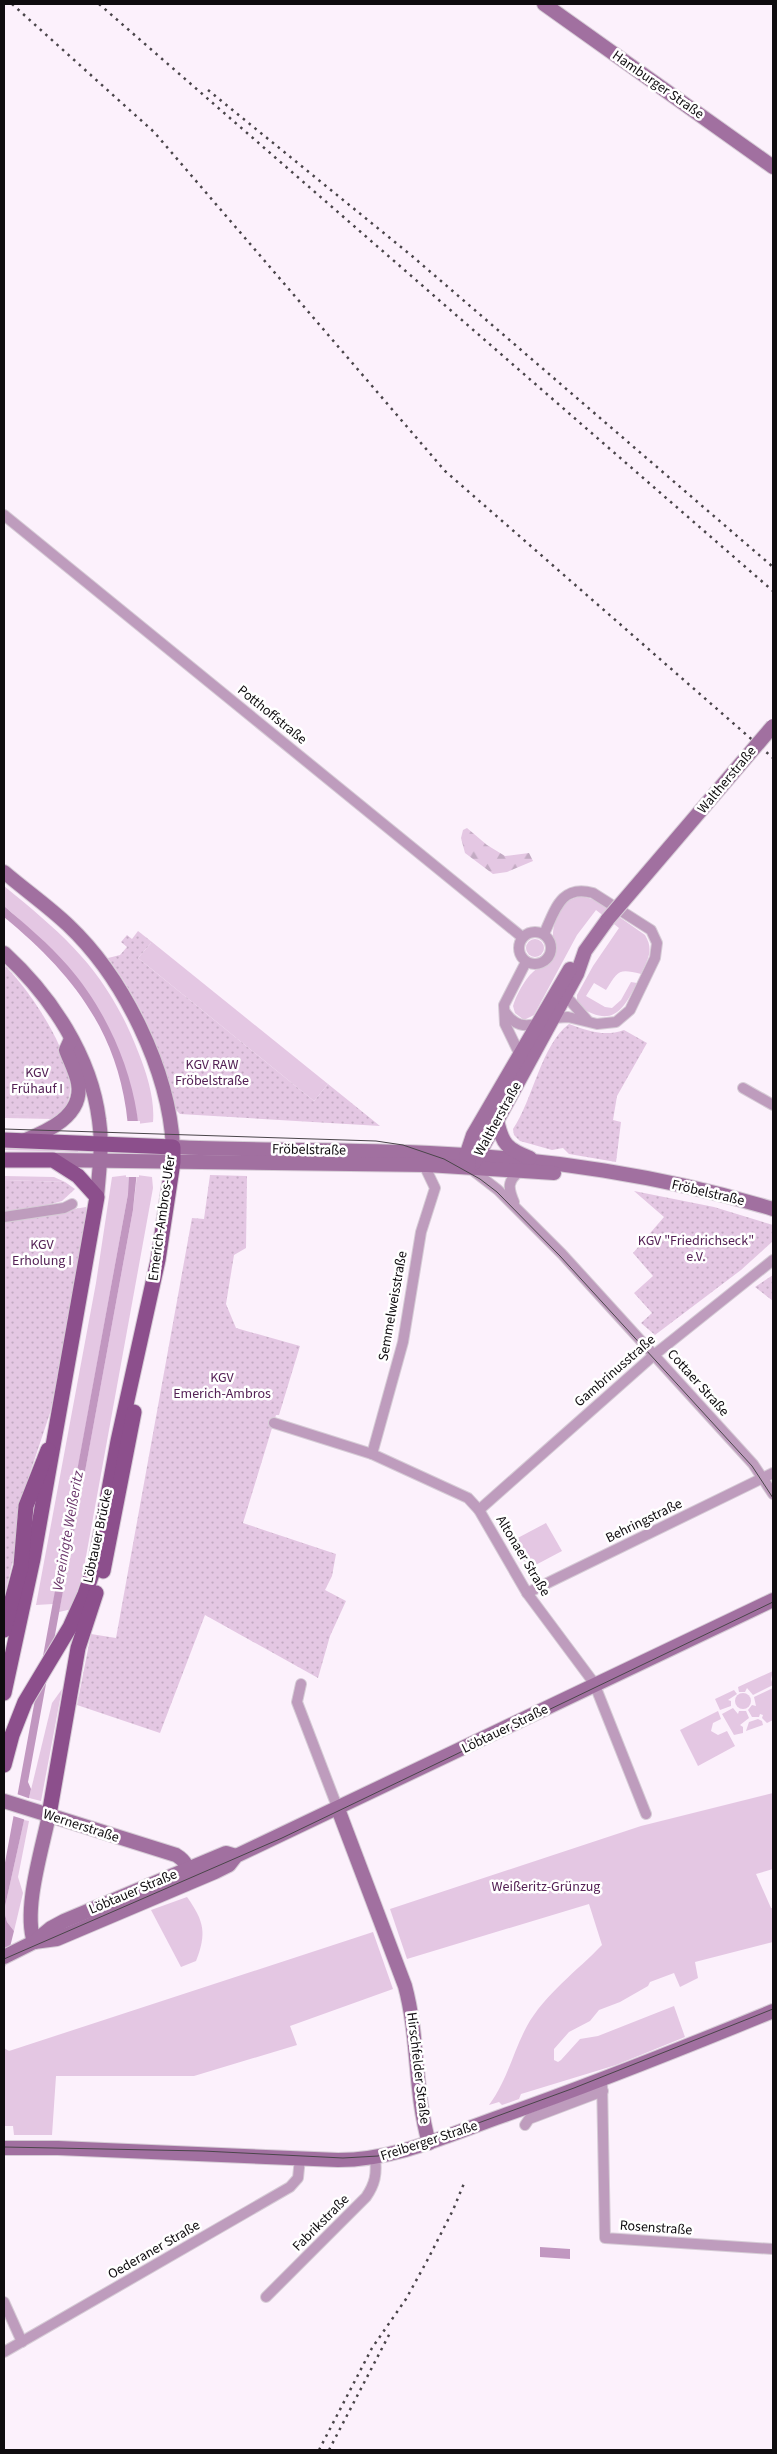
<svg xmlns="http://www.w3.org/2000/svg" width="777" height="2454" font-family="'Source Sans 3',sans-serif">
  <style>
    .green { fill: #e4c7e3 }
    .forest { fill: url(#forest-firs) }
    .garden { fill: url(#garden-dots) }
    .water { fill: #c197c0 }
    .pier { fill: #fcf1fc }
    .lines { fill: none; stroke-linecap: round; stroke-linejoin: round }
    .street-casing { stroke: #d6ccd6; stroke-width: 12 }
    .secondary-casing { stroke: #d6ccd6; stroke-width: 16 }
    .primary-casing { stroke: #d6ccd6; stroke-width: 17 }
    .street { stroke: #be9cbd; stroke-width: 10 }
    .secondary { stroke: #a170a0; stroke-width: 14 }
    .primary { stroke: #8c4f8c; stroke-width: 15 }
    .tram { stroke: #4a454a; stroke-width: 1 }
    .rail { stroke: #4a454a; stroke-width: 2.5; stroke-dasharray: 2.5 5; stroke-linecap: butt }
    .secondary-bridge-casing { stroke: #d6ccd6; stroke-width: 16; stroke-linecap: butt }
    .secondary-bridge { stroke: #a170a0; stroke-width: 14 }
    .labels { text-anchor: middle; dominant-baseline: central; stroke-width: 5; stroke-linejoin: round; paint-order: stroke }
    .street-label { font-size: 14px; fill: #0f0c0f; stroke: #fff }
    .park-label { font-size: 14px; fill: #542155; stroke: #fff }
    .water-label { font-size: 15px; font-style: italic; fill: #6c376c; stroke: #fff }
  </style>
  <defs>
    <pattern id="forest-firs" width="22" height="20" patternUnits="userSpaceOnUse" patternTransform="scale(1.25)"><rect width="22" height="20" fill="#e4c7e3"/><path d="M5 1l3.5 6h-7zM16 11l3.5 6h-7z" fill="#c2aac2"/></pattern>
    <pattern id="garden-dots" width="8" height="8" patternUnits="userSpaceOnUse" patternTransform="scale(1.25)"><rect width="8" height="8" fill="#e4c7e3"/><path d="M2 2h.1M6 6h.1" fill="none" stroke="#c2aac2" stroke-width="1.8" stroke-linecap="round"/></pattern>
  </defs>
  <rect width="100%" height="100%" fill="#fcf1fc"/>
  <g class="green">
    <path d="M4 886C69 939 108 973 139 1054 147 1074 155 1100 153 1122L137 1124V1115C111 1013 83 974 4 906Z"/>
    <path d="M582 896 595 900 645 935C654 950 648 959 641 974 618 968 618 971 606 990L594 983 586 996 605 1007 612 1008 621 1000 631 982 637 983C621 1015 610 1027 577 1005V995L593 966 619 928 596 910 577 935 534 1015 524 1020 515 1013 513 1006C516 996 524 980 533 972 538 967 547 966 551 959 556 950 552 945 553 936 553 918 563 898 582 896Z"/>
    <circle cx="535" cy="948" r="9"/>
    <polygon points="152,942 328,1084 314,1101 138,958"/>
    <polygon points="4,1114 55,1115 53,1119 4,1118"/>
    <polygon points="4,1146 78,1147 78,1152 4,1150"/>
    <polygon points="128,1175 128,1194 53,1604 36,1605 96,1283 112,1177"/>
    <polygon points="137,1175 152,1177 153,1188 83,1573 72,1609 59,1612 133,1210"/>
    <polygon points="4,1176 54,1177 65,1182 4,1180"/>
    <polygon points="546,1523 562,1551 528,1569 512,1541"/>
    <polygon points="773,1671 771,1679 773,1685 753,1695 747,1688 745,1692 739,1692 738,1687"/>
    <polygon points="773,1688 773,1720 767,1723 762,1718 763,1715 760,1714 759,1717 752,1717 748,1710 752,1705 756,1706 754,1697"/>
    <polygon points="62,1689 41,1801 29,1798 52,1703"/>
    <polygon points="734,1690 737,1694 728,1700 731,1701 731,1706 720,1710 715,1699"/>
    <circle cx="743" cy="1701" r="8"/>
    <polygon points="733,1708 738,1714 739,1711 746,1711 749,1718 740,1725 743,1727 743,1733 734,1735 722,1714"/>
    <polygon points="718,1711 721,1719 713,1723 711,1731 718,1735 727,1731 735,1746 698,1766 680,1730"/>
    <polygon points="758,1719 762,1721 763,1725 746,1731 749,1722"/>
    <path d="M773 1793V1869L756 1874 771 1908H773V1942L695 1962 698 1978 680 1987 674 1973 650 1982 648 1986 620 2002 599 2010 590 2021 569 2032 554 2049V2060L558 2062 561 2060 580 2039 598 2036 674 2006 685 2037 616 2065 521 2094 519 2099 502 2105 499 2102 489 2105C507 2081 513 2052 527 2026 545 1994 577 1971 602 1945L589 1904 407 1959 390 1909 641 1826Z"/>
    <polygon points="24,1820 29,1821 18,1877 23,1893 14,1931 7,1922 4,1911"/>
    <path d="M187 1897C204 1921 207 1933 196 1961L181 1967 151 1910Z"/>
    <polygon points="373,1932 393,1989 290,2026 297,2045 194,2076 56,2076 52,2135 14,2135 13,2126 4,2126 4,2048 9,2051"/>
  </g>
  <polygon class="forest" points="467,828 487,845 505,856 529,853 533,861 507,872 493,874 465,853 461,838 463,830"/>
  <g class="garden">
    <path d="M138 931 152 942 138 958 314 1101 328 1084 380 1126 180 1114 176 1110C162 1051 144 1008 108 958L120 955 127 947 121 942 127 935 132 939Z"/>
    <path d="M4 965C29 988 99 1086 57 1116L4 1114Z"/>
    <path d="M569 1024C588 1031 604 1037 624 1030L647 1043 617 1096 613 1120 621 1122 616 1162 569 1154 563 1148 552 1150 520 1141 514 1135 513 1129C533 1100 541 1045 569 1024Z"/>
    <polygon points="210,1175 247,1176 246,1248 234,1255 226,1304 236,1328 300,1346 279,1415 276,1415 243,1523 336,1554 332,1576 325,1590 346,1601 330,1636 318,1678 205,1615 160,1733 77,1705 91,1634 116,1638 192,1218 204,1219"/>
    <polygon points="4,1180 65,1182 75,1189 62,1201 34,1209 4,1214"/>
    <polygon points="634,1191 714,1207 773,1225 773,1241 741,1270 655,1335 641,1323 652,1313 634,1293 653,1276 633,1253 664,1217"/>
    <polygon points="86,1207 87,1214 51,1410 22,1497 14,1556 4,1599 4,1221"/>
    <polygon points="773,1275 773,1301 755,1287"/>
  </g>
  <g class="water">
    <path d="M4 906C26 925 49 944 68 966 103 1006 129 1061 137 1114 141 1143 136 1180 133 1210L28 1782 31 1789 4 1911 7 1922 14 1931 4 1971V1868L128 1194C129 1167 130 1136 126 1109 114 1025 67 969 4 917Z"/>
    <polygon points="540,2247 570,2249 570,2259 540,2257"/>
  </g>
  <g class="pier">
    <polygon points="124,1121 140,1121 139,1177 126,1177"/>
    <polygon points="14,1793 31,1799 26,1820 10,1815"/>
  </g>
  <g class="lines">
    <defs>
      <g id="street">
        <polyline points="4,515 522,937"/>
        <circle cx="535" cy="948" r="16"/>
        <path d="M544 934C555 910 561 884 593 893L651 930 657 943 655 958 630 1010 616 1022 597 1024 568 1017 553 1018"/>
        <polyline points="566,996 587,1020"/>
        <path d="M505 1012C514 1025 524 1028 539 1023"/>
        <polyline points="520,1055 505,1024 504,1005 526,962"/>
        <polyline points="743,1088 773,1105"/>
        <polyline points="471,1169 498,1190 562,1254 753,1464 773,1494"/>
        <path d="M514 1202C508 1188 507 1181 520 1171"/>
        <polyline points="4,1217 64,1208 72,1204"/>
        <polyline points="274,1423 372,1454 468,1498 479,1510 527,1593 594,1683 646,1814"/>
        <polyline points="372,1454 403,1342 421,1232 435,1188 424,1165"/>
        <polyline points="479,1510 654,1355 773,1260"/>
        <polyline points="527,1593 773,1473"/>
        <polyline points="301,1684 297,1702 338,1809"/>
        <polyline points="602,2080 605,2238 773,2249"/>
        <polyline points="525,2125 529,2119 603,2091"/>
        <path d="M266 2297 366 2197C375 2184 377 2174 375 2158"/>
        <polyline points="4,2302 22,2342"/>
        <polyline points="4,2352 290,2187 298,2178 300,2158"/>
      </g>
      <g id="secondary">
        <polyline points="544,4 773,167"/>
        <path d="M4 872C25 890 48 906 68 925 124 978 169 1070 173 1147 259 1151 344 1149 430 1153 544 1158 665 1176 773 1209"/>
        <path d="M4 953C51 996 91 1056 99 1120 103 1145 99 1171 97 1197"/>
        <path d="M497 1120C502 1144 507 1149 530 1158"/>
        <path d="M23 1141C46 1132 84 1116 78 1083 76 1072 70 1061 66 1050L71 1039"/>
        <polyline points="53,1160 427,1165 554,1173"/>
        <polyline points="474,1163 577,974 585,951 608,919"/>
        <polyline points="469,1164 466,1156 473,1135 570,969"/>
        <path d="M4 1801 176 1855C186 1861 188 1867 188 1878"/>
        <path d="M338 1809 405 1986C419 2038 414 2091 429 2143"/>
        <polyline points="34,1942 57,1939 215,1872 229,1865 236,1856 773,1600"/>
        <path d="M34 1942C23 1909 42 1850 49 1815"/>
        <polyline points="4,1957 34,1942 51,1928 64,1921 226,1853 236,1856"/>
        <path d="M4 2148H58L338 2160C396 2160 448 2135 502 2116 593 2084 683 2048 773 2011"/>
      </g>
      <g id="primary">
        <polyline points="4,1140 173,1147 173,1162 158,1260 118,1441 95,1565 85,1594 70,1627 25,1702 12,1735 4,1765"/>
        <polyline points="4,1160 53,1160 78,1176 97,1197 33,1559 4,1693"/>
        <polyline points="103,1571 134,1412"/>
        <polyline points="4,1630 21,1566 26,1506 48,1450"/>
        <polyline points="49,1815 78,1648 96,1593"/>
      </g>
    </defs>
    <use href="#street" class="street-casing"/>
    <use href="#secondary" class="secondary-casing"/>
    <use href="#primary" class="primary-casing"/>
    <use href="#street" class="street"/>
    <use href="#secondary" class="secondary"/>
    <use href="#primary" class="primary"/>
    <g class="tram">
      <polyline points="4,1129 376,1141 403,1145 444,1159 480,1179 497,1192 560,1256 752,1466 773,1498"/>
      <polyline points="4,1959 282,1838 773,1602"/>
      <polyline points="4,2147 203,2151 343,2158 378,2156 429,2141 574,2088 773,2009"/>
    </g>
    <g class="rail">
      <polyline points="12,4 154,132 445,471 773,758"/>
      <polyline points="99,4 773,591"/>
      <polyline points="208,90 412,256 773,567"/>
      <polyline points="319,2450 372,2348 406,2299 428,2259 453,2210 465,2181"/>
      <polyline points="329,2450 391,2331"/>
    </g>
    <defs>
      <polyline id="secondary-bridge" points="608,919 773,726"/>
    </defs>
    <use href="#secondary-bridge" class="secondary-bridge-casing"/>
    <use href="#secondary-bridge" class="secondary-bridge"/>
  </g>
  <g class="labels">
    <g class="street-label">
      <text transform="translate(658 85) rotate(35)">Hamburger Straße</text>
      <text transform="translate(272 715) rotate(39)">Potthoffstraße</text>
      <text transform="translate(727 780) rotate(-50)">Waltherstraße</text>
      <text transform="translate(498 1119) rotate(-61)">Waltherstraße</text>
      <text transform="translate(309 1150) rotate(1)">Fröbelstraße</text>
      <text transform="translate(708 1193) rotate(13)">Fröbelstraße</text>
      <text transform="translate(162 1218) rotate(-82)">Emerich-Ambros-Ufer</text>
      <text transform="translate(393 1306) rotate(-80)">Semmelweisstraße</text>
      <text transform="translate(615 1371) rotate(-41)">Gambrinusstraße</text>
      <text transform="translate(698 1383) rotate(48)">Cottaer Straße</text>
      <text transform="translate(644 1521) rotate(-26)">Behringstraße</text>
      <text transform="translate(98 1536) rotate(-78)">Löbtauer Brücke</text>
      <text transform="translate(523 1556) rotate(59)">Altonaer Straße</text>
      <text transform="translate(505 1729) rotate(-26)">Löbtauer Straße</text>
      <text transform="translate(81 1826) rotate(18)">Wernerstraße</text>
      <text transform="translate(133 1892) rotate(-23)">Löbtauer Straße</text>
      <text transform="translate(418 2068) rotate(83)">Hirschfelder Straße</text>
      <text transform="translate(429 2141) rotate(-18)">Freiberger Straße</text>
      <text transform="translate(321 2223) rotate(-45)">Fabrikstraße</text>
      <text transform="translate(656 2228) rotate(4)">Rosenstraße</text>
      <text transform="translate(154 2250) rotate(-30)">Oederaner Straße</text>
    </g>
    <g class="park-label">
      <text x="212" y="1065">KGV RAW<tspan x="212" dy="16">Fröbelstraße</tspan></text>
      <text x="37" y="1073">KGV<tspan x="37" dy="16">Frühauf I</tspan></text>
      <text x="696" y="1241">KGV "Friedrichseck"<tspan x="696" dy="16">e.V.</tspan></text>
      <text x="42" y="1245">KGV<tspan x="42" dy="16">Erholung I</tspan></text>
      <text x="222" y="1378">KGV<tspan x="222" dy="16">Emerich-Ambros</tspan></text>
      <text x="546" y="1887">Weißeritz-Grünzug</text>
    </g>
    <g class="water-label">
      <text transform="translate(68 1531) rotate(-80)">Vereinigte Weißeritz</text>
    </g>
  </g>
  <rect width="777" height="2454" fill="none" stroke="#0f0c0f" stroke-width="10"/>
</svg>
